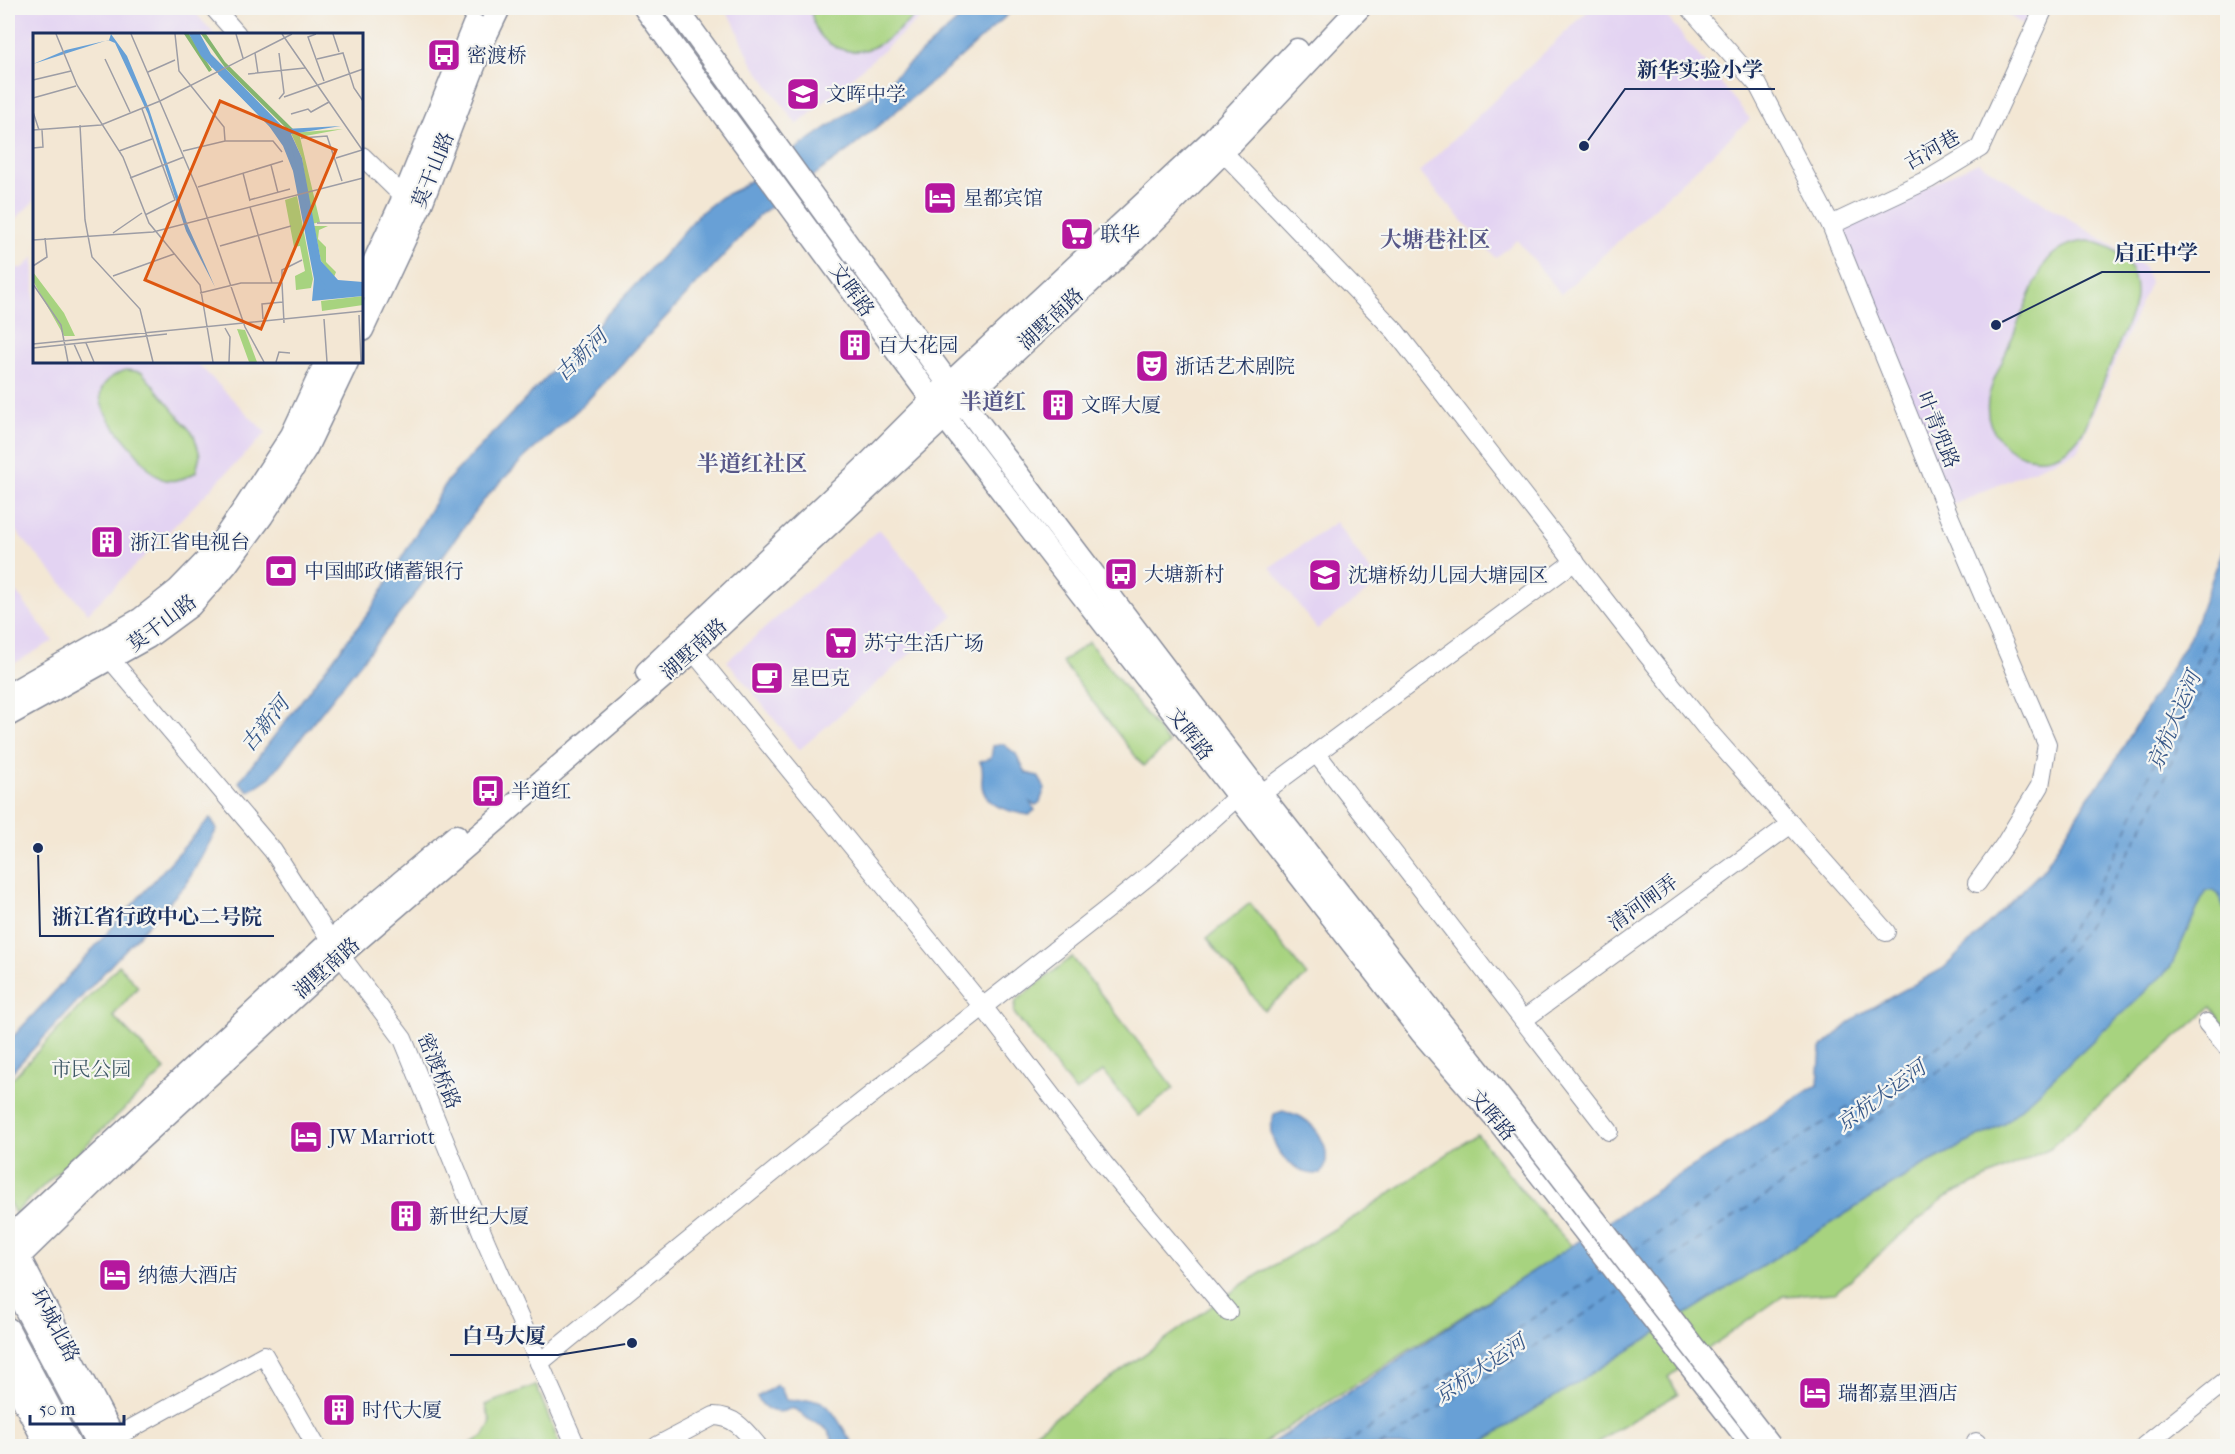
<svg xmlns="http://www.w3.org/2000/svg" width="2235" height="1454" font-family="'IM FELL French Canon','Noto Serif SC',serif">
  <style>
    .built { fill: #e3d3f2 }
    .green { fill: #a7d37f; stroke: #61816e; stroke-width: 1.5 }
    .water { fill: #67a0d6; stroke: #41689a; stroke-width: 1.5 }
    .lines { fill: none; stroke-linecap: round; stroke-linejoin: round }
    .ferry { stroke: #365788; stroke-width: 1.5; stroke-dasharray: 8 6; stroke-linecap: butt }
    .minor-casing { stroke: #878b99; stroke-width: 20 }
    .major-casing { stroke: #878b99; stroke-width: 25 }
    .minor { stroke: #fff; stroke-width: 18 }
    .major { stroke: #fff; stroke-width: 22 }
    .major-bridge-casing { stroke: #878b99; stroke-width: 25; stroke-linecap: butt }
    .major-bridge { stroke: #fff; stroke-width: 22 }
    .labels { text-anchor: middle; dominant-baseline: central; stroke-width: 4.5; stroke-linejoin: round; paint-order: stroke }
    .poi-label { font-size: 20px; fill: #1b2f5e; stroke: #f6f6f2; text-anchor: start }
    .street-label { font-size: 20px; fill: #1b2f5e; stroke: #f6f6f2 }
    .park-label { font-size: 20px; fill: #3e5866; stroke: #f6f6f2 }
    .water-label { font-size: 21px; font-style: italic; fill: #365788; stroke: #f6f6f2 }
    .quarter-label { font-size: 22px; font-weight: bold; fill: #585888; stroke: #f6f6f2 }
    .inset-river { fill: none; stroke: #67a0d6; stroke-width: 3 }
    .inset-road { fill: none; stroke: #9d9da5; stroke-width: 1.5 }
    .view { fill: #de5710; fill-opacity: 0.15; stroke: #de5710; stroke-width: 3 }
    .inset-edge { fill: none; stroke: #1b2f5e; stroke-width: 3 }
    .leader { fill: none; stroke: #1b2f5e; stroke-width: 2 }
    .callout-dot { fill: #1b2f5e; stroke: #f6f6f2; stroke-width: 2 }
    .callout-label { font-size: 21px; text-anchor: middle; font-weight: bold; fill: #1b2f5e; stroke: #f6f6f2; stroke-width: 4.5; stroke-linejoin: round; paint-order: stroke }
  </style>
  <rect width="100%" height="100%" fill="#f6f6f2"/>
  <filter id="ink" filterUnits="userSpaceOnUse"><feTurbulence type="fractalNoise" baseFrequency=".0167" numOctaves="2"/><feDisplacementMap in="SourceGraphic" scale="12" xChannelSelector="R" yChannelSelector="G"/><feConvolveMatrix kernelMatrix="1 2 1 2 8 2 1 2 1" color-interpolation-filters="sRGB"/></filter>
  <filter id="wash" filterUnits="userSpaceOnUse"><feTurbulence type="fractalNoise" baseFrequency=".008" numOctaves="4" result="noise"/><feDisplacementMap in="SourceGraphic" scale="24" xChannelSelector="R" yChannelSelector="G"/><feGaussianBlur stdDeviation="1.35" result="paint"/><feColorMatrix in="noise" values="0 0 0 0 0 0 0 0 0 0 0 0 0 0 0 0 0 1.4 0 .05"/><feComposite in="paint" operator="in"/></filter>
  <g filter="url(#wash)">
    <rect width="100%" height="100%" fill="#f3e7d4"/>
    <g class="built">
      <polygon points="8,8 191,8 214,34 34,34 34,201 8,226"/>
      <polygon points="722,8 932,8 797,125 752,63 733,21"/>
      <polygon points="1591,8 1660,8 1750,119 1561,294 1517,240 1496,258 1419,172"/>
      <polygon points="1997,8 2031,8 2024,25"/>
      <polygon points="1978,162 2143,265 2150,282 2077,451 1949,506 1838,229"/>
      <polygon points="34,257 34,362 196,362 266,433 88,613 8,522 8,268 23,268"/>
      <polygon points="1336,522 1379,583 1317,629 1270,567"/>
      <polygon points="879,529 954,616 799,750 727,661"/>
      <polygon points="8,581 53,641 8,667"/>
    </g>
    <g class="green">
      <path d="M811 8H923C897 31 868 67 830 44 817 36 812 22 811 8Z"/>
      <path d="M2088 241C2121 246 2141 270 2135 304L2084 430C2073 447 2058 460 2036 458 2007 456 1984 430 1988 401 1990 384 2001 366 2007 350 2019 321 2030 292 2044 265 2055 249 2069 242 2088 241Z"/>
      <path d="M126 370 142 372 194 435 200 455 196 472C185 479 169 485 157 476 148 470 140 456 132 448 111 423 76 388 126 370Z"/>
      <polygon points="1089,642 1169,744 1143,766 1062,662"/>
      <polygon points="2213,890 2219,895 2227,915 2227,1029 2211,1007 2050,1148 1944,1198 1835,1293 1783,1296 1668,1377 1678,1394 1615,1430 1594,1446 1476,1446 1920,1167 2004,1124 2170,968 2205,892"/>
      <polygon points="1250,903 1307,976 1264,1010 1207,938"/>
      <polygon points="1072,957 1174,1088 1138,1116 1103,1071 1076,1092 1014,1013 1016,1001"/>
      <polygon points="119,965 138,987 113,1016 165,1070 15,1213 8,1200 8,1083"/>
      <polygon points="1477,1134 1529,1199 1572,1246 1259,1446 1029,1446 1024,1440 1246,1282 1356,1216"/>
      <polygon points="536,1385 560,1446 465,1446 483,1437 491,1422 485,1405"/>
    </g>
    <g class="water">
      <polygon points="972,8 1015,8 955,62 853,147 758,216 740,238 583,405 524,458 486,497 409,602 270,777 249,791 239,782 370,611 448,480 662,257 699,214 721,197 738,189 871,97"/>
      <polygon points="2227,538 2227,915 2219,895 2213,890 2205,892 2170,968 2004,1124 1920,1167 1476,1446 1267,1446 1818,1084 1821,1048 1860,1014 1944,968 2043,870 2089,796 2109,771 2193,631"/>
      <path d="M1003 744 1016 754 1026 773 1038 776 1045 788 1040 802 1036 805 1030 802 1035 810 1029 815C1011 812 984 807 982 785 981 776 985 770 980 762L991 758 993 746Z"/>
      <polygon points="210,818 217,829 186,884 8,1076 8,1042 49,998"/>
      <path d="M1283 1111C1289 1113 1296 1114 1301 1117 1320 1128 1334 1154 1321 1174 1298 1177 1275 1154 1271 1132 1270 1127 1273 1119 1274 1114Z"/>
      <path d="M777 1385 781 1388 786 1400C796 1402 805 1399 815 1400 833 1402 844 1434 855 1446H832C835 1431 821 1425 810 1420 804 1417 800 1411 794 1409 788 1408 791 1409 785 1411 772 1414 763 1408 757 1397Z"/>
    </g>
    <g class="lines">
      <g class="ferry">
        <polyline points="1632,1251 1973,1023 2016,986 2064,940 2091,899 2122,841 2228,586"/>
        <polyline points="1648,1273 1764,1197 1951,1062 1998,1023 2067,956 2091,920 2151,812 2228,624"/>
        <polyline points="1343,1446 1603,1271"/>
        <polyline points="1379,1446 1619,1292"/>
      </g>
    </g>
  </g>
  <g filter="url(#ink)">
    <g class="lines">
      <defs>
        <g id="minor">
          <polyline points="214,8 237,34"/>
          <polyline points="1690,8 1758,85 1831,225 1950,518 2047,744 2040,786 2005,844 1977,883"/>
          <polyline points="1223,152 1395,331 1641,647 1711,734 1886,932"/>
          <polyline points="362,156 404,197"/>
          <polyline points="1831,225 1929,179 1980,148 2044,8"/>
          <polyline points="101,648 273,851 340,955 403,1039 486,1242 576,1446"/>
          <polyline points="693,651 984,1008 1104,1164 1228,1312"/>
          <polyline points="1316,753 1609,1131"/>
          <polyline points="1261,794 1575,561"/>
          <polyline points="1523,1020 1791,824"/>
          <polyline points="2207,1023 2228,1048"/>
          <polyline points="539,1363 787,1161 1106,910 1157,869 1248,787"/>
          <polyline points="114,1438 264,1355 316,1446"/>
          <polyline points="1976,1442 1980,1446"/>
          <path d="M657 1446 714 1416C735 1416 746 1432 758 1446"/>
          <polyline points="2144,1446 2228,1379"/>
        </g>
        <g id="major">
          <polyline points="645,8 945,417 1041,542 1422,1033 1496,1118 1753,1446"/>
          <polyline points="676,8 949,384 1252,783 1509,1109"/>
          <polyline points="362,288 404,197 474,25"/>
          <polyline points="362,330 421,204 485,37 499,8"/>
          <polyline points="647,672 864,468 933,399 1211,141 1297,50"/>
          <polyline points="8,695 141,619 178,590 213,554 246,506 292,435 326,362"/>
          <polyline points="8,715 148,637 190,606 226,565 262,516 306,448 347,362"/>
          <polyline points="8,1236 22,1226 331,941 456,836"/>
          <polyline points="13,1246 118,1446"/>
          <polyline points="8,1267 128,1150 340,955 693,651 1135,240 1223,152 1359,8"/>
          <polyline points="8,1276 98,1446"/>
          <polyline points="8,1329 70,1446"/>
          <polyline points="8,1370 47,1446"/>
        </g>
      </defs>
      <use href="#minor" class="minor-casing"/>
      <use href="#major" class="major-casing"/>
      <use href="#minor" class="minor"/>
      <use href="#major" class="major"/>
      <defs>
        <polyline id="major-bridge" points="1509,1109 1770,1446"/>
      </defs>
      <use href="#major-bridge" class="major-bridge-casing"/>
      <use href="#major-bridge" class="major-bridge"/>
    </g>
  </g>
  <defs>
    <symbol id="bus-square" viewBox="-11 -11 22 22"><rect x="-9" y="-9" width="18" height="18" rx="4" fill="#b5179e" stroke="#f6f6f2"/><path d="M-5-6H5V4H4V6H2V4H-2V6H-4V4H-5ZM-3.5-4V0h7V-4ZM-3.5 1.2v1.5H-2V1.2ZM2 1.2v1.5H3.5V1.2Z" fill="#fff"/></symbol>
    <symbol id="school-square" viewBox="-11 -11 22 22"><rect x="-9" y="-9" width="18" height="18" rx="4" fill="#b5179e" stroke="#f6f6f2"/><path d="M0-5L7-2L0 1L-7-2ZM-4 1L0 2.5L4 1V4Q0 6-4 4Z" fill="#fff"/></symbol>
    <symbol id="hotel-square" viewBox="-11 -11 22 22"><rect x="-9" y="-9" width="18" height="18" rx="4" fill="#b5179e" stroke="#f6f6f2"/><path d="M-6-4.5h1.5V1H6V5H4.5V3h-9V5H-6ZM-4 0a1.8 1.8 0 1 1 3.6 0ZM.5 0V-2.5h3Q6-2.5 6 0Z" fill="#fff"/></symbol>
    <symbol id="supermarket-square" viewBox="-11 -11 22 22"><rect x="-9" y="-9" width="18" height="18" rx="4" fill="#b5179e" stroke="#f6f6f2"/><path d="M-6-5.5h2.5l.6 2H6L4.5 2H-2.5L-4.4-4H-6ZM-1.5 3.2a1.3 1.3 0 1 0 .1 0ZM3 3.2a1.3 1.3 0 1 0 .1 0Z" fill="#fff"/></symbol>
    <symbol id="building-square" viewBox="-11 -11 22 22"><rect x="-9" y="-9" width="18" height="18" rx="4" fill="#b5179e" stroke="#f6f6f2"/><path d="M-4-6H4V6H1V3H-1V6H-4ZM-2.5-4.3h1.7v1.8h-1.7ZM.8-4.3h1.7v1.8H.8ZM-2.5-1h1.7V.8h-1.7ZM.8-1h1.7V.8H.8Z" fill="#fff"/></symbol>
    <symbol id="theatre-square" viewBox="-11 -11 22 22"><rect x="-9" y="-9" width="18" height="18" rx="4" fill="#b5179e" stroke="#f6f6f2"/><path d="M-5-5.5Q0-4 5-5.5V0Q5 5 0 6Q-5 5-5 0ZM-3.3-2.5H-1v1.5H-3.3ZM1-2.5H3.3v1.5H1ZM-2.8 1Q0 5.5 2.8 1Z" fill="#fff"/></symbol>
    <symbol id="bank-square" viewBox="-11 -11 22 22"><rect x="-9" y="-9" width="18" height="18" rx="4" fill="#b5179e" stroke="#f6f6f2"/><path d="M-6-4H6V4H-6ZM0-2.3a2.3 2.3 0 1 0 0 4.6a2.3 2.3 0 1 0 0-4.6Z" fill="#fff"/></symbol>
    <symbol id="cafe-square" viewBox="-11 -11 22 22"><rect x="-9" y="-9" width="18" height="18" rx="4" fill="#b5179e" stroke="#f6f6f2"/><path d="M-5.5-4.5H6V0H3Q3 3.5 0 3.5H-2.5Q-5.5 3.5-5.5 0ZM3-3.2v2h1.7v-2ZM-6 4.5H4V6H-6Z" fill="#fff"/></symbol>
  </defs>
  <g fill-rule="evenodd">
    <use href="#bus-square" x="425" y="36" width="38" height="38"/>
    <use href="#school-square" x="784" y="75" width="38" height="38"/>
    <use href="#hotel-square" x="921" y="179" width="38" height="38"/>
    <use href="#supermarket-square" x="1058" y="215" width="38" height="38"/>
    <use href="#building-square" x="836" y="326" width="38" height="38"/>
    <use href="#theatre-square" x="1133" y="347" width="38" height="38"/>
    <use href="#building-square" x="1039" y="386" width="38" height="38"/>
    <use href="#building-square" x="88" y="523" width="38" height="38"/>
    <use href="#bank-square" x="262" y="552" width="38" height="38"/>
    <use href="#bus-square" x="1102" y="555" width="38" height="38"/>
    <use href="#school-square" x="1306" y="556" width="38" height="38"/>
    <use href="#supermarket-square" x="822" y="624" width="38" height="38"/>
    <use href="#cafe-square" x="748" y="659" width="38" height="38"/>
    <use href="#bus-square" x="469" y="772" width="38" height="38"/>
    <use href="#hotel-square" x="287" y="1118" width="38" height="38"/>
    <use href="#building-square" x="387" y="1197" width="38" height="38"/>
    <use href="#hotel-square" x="96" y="1256" width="38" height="38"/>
    <use href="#hotel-square" x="1796" y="1374" width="38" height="38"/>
    <use href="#building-square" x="320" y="1391" width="38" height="38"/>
  </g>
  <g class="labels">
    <g class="poi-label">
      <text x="467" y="55">密渡桥</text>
      <text x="826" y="94">文晖中学</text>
      <text x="963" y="198">星都宾馆</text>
      <text x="1100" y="234">联华</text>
      <text x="878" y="345">百大花园</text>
      <text x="1175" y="366">浙话艺术剧院</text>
      <text x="1081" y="405">文晖大厦</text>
      <text x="130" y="542">浙江省电视台</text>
      <text x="304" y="571">中国邮政储蓄银行</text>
      <text x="1144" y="574">大塘新村</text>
      <text x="1348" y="575">沈塘桥幼儿园大塘园区</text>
      <text x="864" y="643">苏宁生活广场</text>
      <text x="790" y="678">星巴克</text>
      <text x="511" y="791">半道红</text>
      <text x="329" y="1137">JW Marriott</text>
      <text x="429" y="1216">新世纪大厦</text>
      <text x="138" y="1275">纳德大酒店</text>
      <text x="1838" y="1393">瑞都嘉里酒店</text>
      <text x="362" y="1410">时代大厦</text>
    </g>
    <g class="street-label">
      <text transform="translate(1932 150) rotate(-29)">古河巷</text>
      <text transform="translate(433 170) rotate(-68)">莫干山路</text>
      <text transform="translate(852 290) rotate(54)">文晖路</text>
      <text transform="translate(1051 319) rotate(-43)">湖墅南路</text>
      <text transform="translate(1938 430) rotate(68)">叶青兜路</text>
      <text transform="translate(162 623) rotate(-37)">莫干山路</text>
      <text transform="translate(694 649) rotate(-42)">湖墅南路</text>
      <text transform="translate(1190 734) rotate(52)">文晖路</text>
      <text transform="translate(1643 903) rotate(-36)">清河闸弄</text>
      <text transform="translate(327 968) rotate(-42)">湖墅南路</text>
      <text transform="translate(439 1071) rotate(67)">密渡桥路</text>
      <text transform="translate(1492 1115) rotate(50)">文晖路</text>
      <text transform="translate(55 1325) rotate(62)">环城北路</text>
    </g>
    <g class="park-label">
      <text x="91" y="1069">市民公园</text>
    </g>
    <g class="water-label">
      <text transform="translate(581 355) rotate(-44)">古新河</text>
      <text transform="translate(2174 721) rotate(-67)">京杭大运河</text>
      <text transform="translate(265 724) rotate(-51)">古新河</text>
      <text transform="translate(1881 1096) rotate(-36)">京杭大运河</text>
      <text transform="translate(1480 1369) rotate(-34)">京杭大运河</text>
    </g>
    <g class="quarter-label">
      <text x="1435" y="240">大塘巷社区</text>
      <text x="993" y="402">半道红</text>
      <text x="752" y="464">半道红社区</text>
    </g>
  </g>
  <g transform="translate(33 33)">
    <rect width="330" height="330" fill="#f3e7d4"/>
    <path d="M310 96 267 104 287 189 279 191 269 125 258 100ZM264 163 280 246 278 255 263 257 262 243 272 238 267 213 261 214 252 167ZM281 193H295L286 197 285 206 293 214V229L303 239 301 244 288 228ZM0 239 31 280 42 303H31L0 248ZM330 263V272L289 278 288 268ZM204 296 212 297 224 329H216Z" fill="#a7d37f"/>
    <path d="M151 1H156L179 37 176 39ZM168 1H173L192 29 261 97 253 95 193 36Z" fill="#85b56e"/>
    <path d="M78 1 94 23 116 76 155 193 182 254 153 198 115 81 82 10 75 7 0 31 33 17 76 7ZM156 1H167L178 21 252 96 308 93 258 101 269 125 288 228 305 247 330 249V263L279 268 281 246 260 138 250 113 236 93 168 23Z" fill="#67a0d6"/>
    <path class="inset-river" d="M160 1 180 34M161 1 185 37M186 40 250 105M188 41 256 111 269 159M256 113 267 158M268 163 278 217M270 164 286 247 300 263 307 257 330 255M281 230 284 245 298 263"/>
    <path class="inset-road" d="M23 1 44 52 90 124 116 190 167 252 180 329M98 1 164 155 212 294 231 329M142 1 146 38 191 94 192 108M203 1 210 25M249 1 330 118M283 1 275 4 291 48M300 1 306 19M222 20 225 40M246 20 251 60 246 66M72 26 97 79M284 26 310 20 321 55 330 68M115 39 142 27M215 41 272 35M0 47 38 38M251 64 330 36M0 65 43 53M109 76 142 167 112 182M0 79 6 97M258 81 275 76 278 79 296 69M47 92 52 187 59 224 107 276 120 329M0 97 68 92 127 68 259 1M268 105 294 103 309 148M0 115 10 114 9 97M86 118 119 106M150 118 192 108H240L249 119M303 125 329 117M238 132 245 160M210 140 217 168M97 145 151 124M165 154 250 128M216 167 257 156M217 174 239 250M284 190H330M80 200 109 180M0 207 120 199 330 145M187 213 258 193M0 233 14 224 12 205M80 243 141 221M249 244V237L269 227M0 251 28 292 35 329M167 260 208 250H249L251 290M326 282 328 329M230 286 229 271 250 269M291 286 294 329M192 295 197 304 196 329M53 310 61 329M0 311 330 278M41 311 49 329M0 315 134 301M243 329 246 319 257 320"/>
    <path class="view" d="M187 68 303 117 228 296 112 247Z"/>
    <rect width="330" height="330" class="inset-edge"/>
  </g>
  <path class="leader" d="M1584 146L1625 89H1775M1996 325L2102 272H2210M38 848L40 936H274M632 1343L558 1355H450"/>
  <g class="callout-dot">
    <circle cx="1584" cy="146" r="6"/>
    <circle cx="1996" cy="325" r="6"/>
    <circle cx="38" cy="848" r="6"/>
    <circle cx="632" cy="1343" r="6"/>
  </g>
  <g class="callout-label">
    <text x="1700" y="77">新华实验小学</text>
    <text x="2156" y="260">启正中学</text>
    <text x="157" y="924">浙江省行政中心二号院</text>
    <text x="504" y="1343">白马大厦</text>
  </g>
  <rect width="2235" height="1454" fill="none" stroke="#f6f6f2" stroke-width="30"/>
  <path d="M30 1415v9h94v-9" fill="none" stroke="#1b2f5e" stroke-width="3"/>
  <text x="39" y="1415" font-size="18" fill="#1b2f5e" stroke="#f6f6f2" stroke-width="4.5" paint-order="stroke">50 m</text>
</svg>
